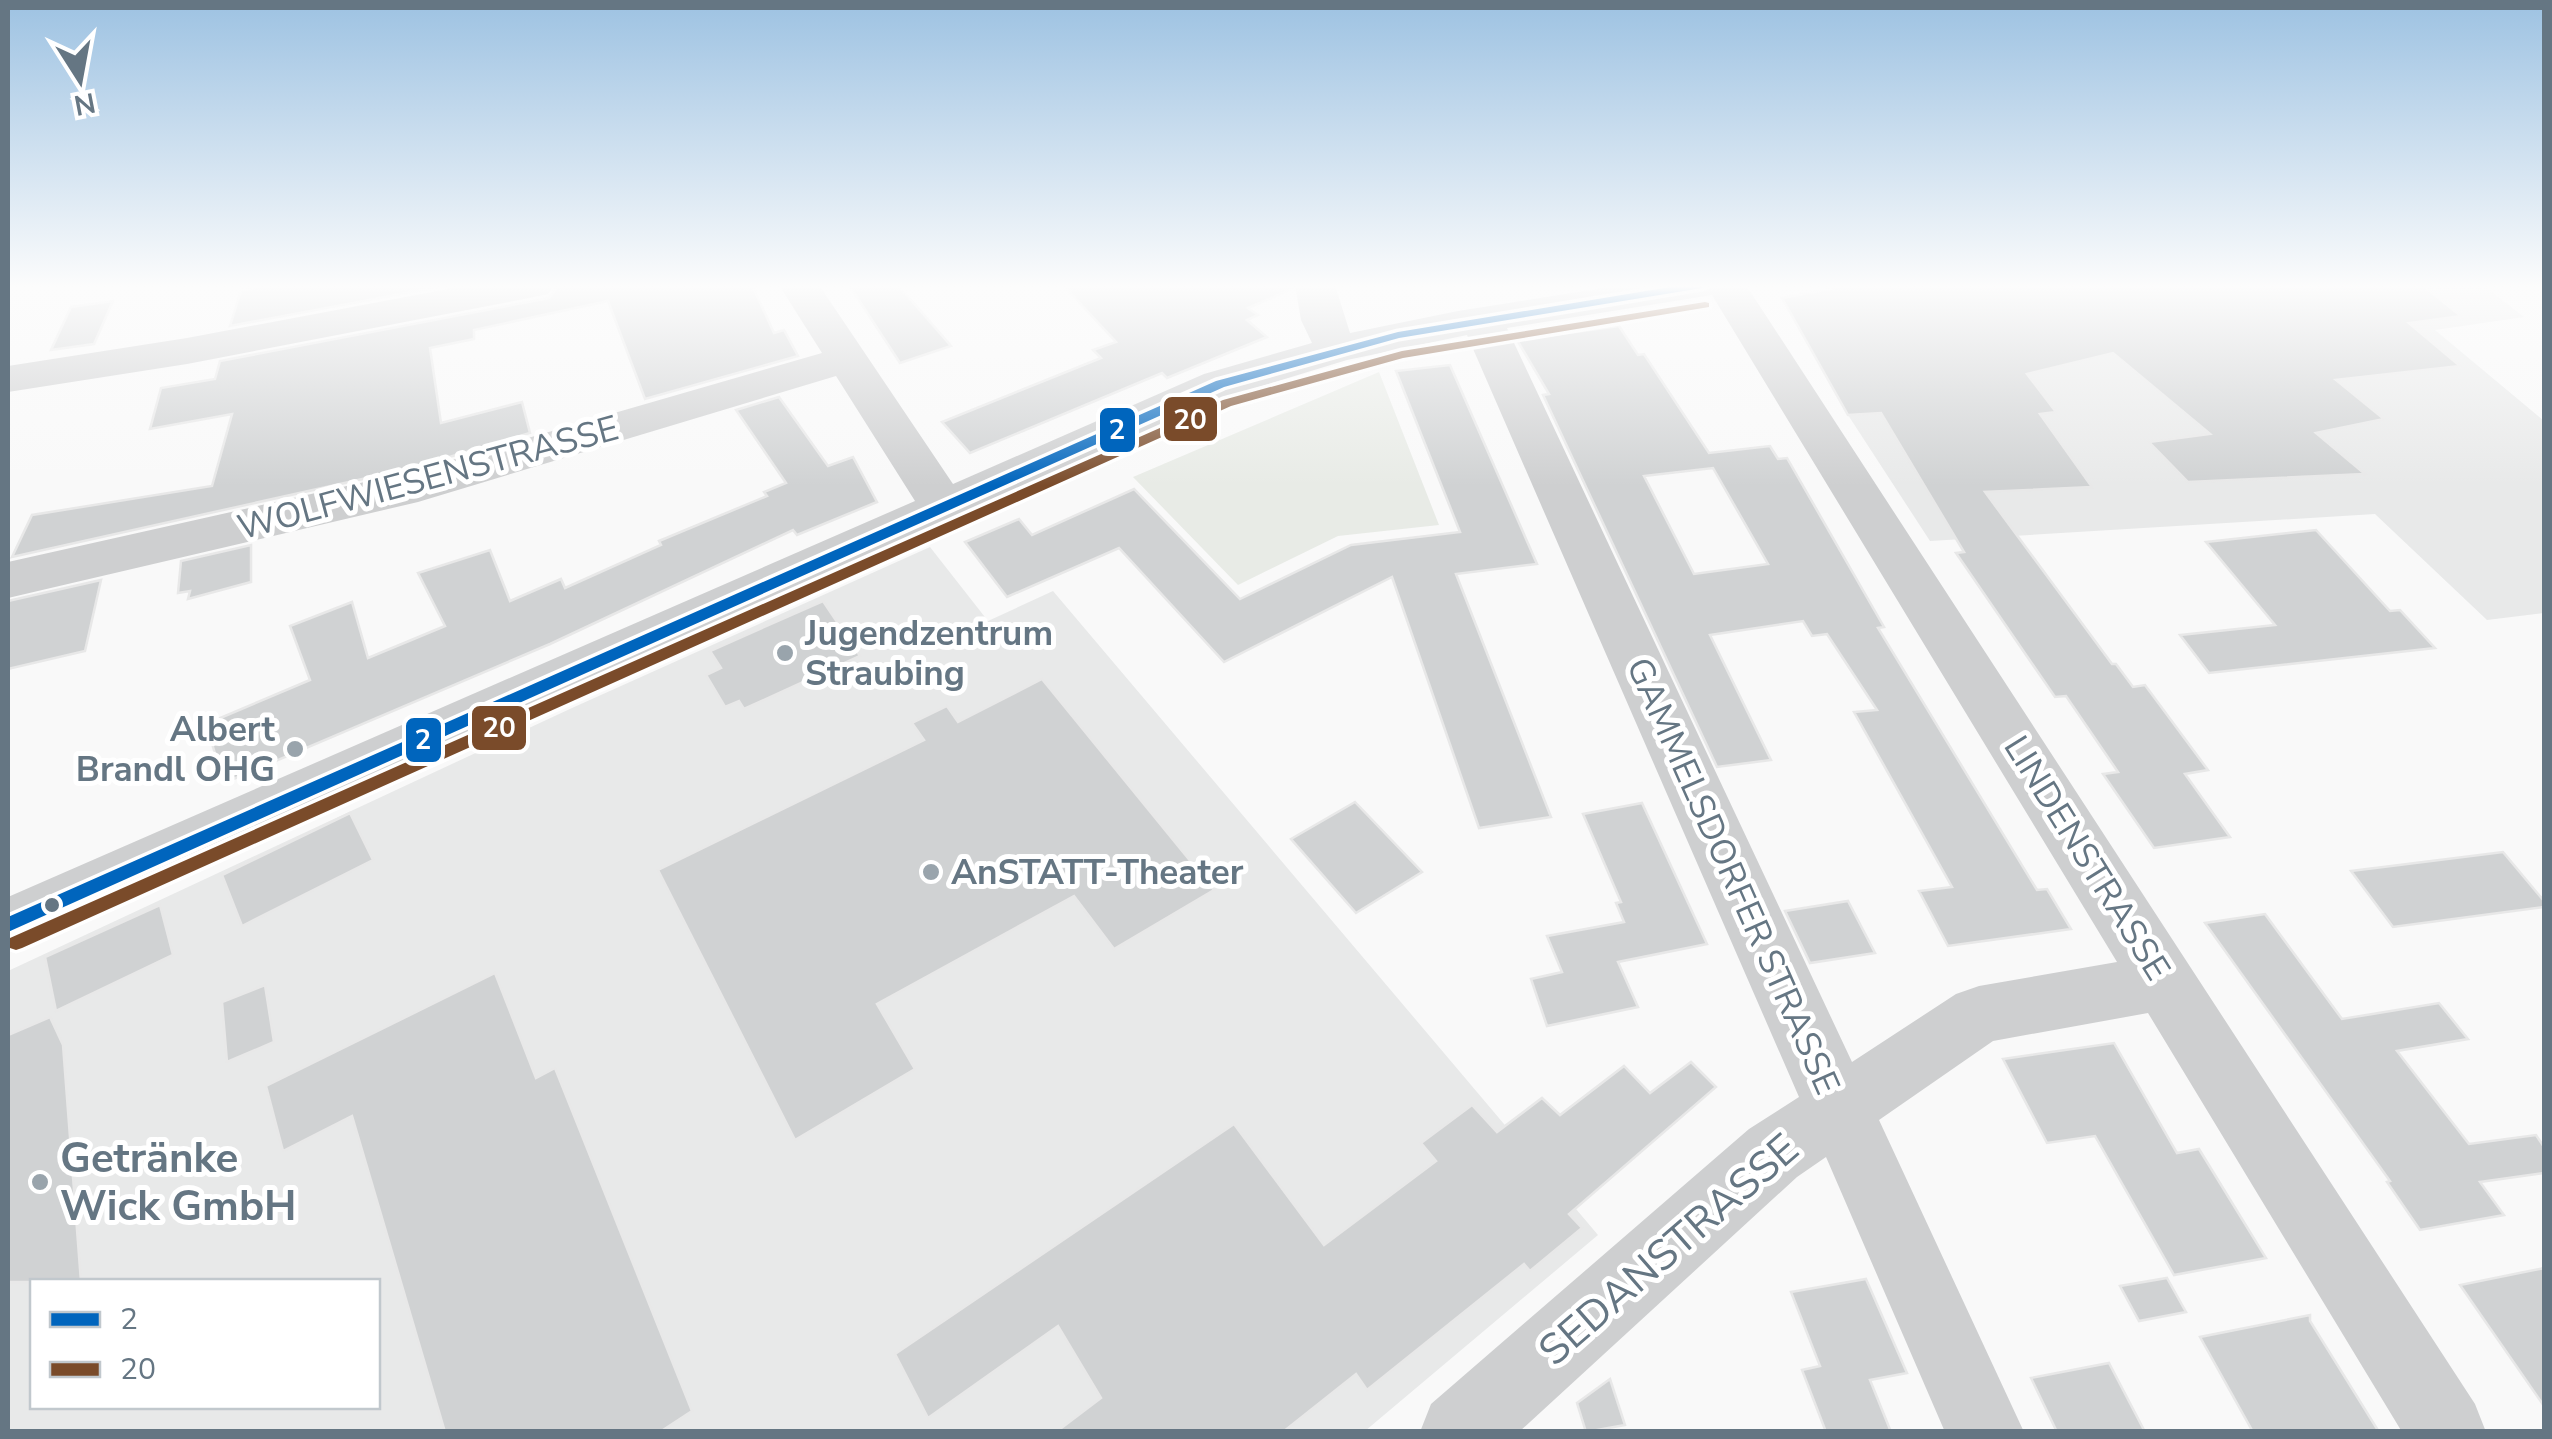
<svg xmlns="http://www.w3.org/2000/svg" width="2552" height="1439" font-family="'Nunito Sans',sans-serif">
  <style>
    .built { fill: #e8e9e9; fill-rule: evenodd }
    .green { fill: #e8ebe6 }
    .building { fill: #d0d2d3; stroke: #e8e8e8; stroke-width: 2.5; fill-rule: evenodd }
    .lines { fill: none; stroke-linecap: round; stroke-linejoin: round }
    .minor { fill: #cecfd0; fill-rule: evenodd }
    .bus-1-casing { stroke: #fff; stroke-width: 7 }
    .bus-2-casing { stroke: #fff; stroke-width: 7 }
    .bus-1 { fill: #0065bd; fill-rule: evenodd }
    .bus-2 { fill: #7a4b2a; fill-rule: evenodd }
    .poi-dot { fill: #99a4ac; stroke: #fff; stroke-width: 4 }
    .bus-dot { fill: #657683; stroke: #fff; stroke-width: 4 }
    .labels { text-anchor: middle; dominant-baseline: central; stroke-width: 10; stroke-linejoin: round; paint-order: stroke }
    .street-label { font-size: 35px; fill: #657683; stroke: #fff }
    .poi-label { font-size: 35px; font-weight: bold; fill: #657683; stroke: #fff; text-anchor: start }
    .near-poi-label { font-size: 42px; font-weight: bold; fill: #657683; stroke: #fff; text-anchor: start }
    .near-street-label { font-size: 42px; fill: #657683; stroke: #fff }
    .line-badge { stroke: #fff; stroke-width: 4 }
    .badge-label { font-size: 28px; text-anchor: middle; font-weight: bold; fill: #fff }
  </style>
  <rect width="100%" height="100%" fill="#f9f9f9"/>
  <g class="built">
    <polygon points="1850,285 2483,285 2524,317 2435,330 2544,421 2544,613 2487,620 2375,514 1930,541 1848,415 1782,298"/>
    <path d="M930 547 988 621 1053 591 1598 1235 1365 1431H8V971L572 708ZM32 1282H378V1406H32Z"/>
  </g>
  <polygon class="green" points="1379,372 1439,525 1338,536 1238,585 1133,477"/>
  <g class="building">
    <polygon points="275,285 449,285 230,326 241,290"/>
    <polygon points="558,285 752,285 774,333 784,330 798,356 645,399 608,301 474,330 474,339 430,348 441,423 522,402 530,433 412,468 12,557 32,515 212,486 232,414 150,429 161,388 215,379 220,361 549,298"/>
    <polygon points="849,285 898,285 951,346 900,363"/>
    <polygon points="1063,285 1292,285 1292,289 1248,308 1258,315 1247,320 1267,337 1167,378 1162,373 970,453 942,422 1101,358 1093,350 1116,342"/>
    <polygon points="1850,285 2422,285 2461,316 2409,323 2460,366 2336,380 2384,419 2316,433 2365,474 2188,482 2149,442 2210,434 2113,353 2027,374 2056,412 2040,414 2092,487 1985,492 2112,664 2116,664 2133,687 2145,685 2208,770 2185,774 2230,837 2154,848 2103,774 2118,772 2066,696 2055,697 1956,553 1964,552 1881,413 1848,415 1782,298"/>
    <polygon points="113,301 94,344 51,350 71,307"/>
    <path d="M1619 326 1638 355 1644 354 1709 453 1770 446 1778 459 1787 458 1884 627 1878 628 2037 890 2047 889 2071 929 1948 946 1919 891 1952 887 1854 712 1877 710 1827 634 1812 636 1803 621 1710 635 1771 760 1717 767 1543 395 1549 394 1517 340ZM1713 468 1768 564 1694 574 1644 476Z"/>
    <polygon points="1450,365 1537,564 1456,574 1551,817 1479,828 1392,577 1224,662 1119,548 1007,597 965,542 1019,519 1032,535 1134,489 1240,599 1351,545 1460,532 1396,371"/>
    <polygon points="779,397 828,466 853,457 877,502 797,535 793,530 550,644 224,783 206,724 310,680 290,626 352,602 368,658 445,626 418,573 490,550 510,601 561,579 565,588 661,545 659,541 767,496 764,492 786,483 736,410"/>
    <polygon points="2316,530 2390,611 2400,610 2435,648 2209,673 2180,635 2275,625 2206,542"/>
    <polygon points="251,545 251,582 188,599 190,591 178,593 181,561"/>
    <polygon points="101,580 85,651 8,669 8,601"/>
    <polygon points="823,601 860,656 744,709 739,701 725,707 706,675 721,668 710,651"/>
    <polygon points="1042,679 1214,890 1114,949 1074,896 877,1004 915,1069 795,1140 658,870 924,740 912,723 947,706 958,722"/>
    <polygon points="1355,802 1422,872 1356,913 1291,839"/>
    <polygon points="1642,803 1707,944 1618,962 1638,1007 1547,1026 1531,979 1562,972 1547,936 1624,922 1616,903 1621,902 1583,814"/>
    <polygon points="350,813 373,860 242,926 222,875"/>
    <polygon points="2503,852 2544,901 2544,907 2393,927 2351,871"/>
    <polygon points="1848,901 1875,953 1810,963 1785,911"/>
    <polygon points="160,905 173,955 56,1011 45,957"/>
    <polygon points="2265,914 2342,1019 2439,1003 2468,1039 2397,1051 2469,1144 2536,1135 2544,1147 2544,1173 2480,1182 2504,1215 2420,1230 2387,1182 2390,1181 2205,923"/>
    <polygon points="495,973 536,1078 555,1068 692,1411 660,1432 445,1432 352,1116 283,1151 266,1086"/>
    <polygon points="265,985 274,1042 227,1062 222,1002"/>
    <polygon points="50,1017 63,1045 81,1282 8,1282 8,1035"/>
    <polygon points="2114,1043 2177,1153 2199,1149 2266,1258 2174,1275 2095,1136 2047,1143 2003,1059"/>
    <polygon points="1691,1062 1716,1087 1569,1214 1582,1228 1530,1271 1524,1264 1367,1390 1356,1374 1283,1432 1056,1432 1101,1398 1058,1326 928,1418 895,1354 1234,1124 1324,1245 1436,1161 1421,1143 1472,1105 1497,1132 1542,1098 1560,1115 1624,1066 1650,1093"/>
    <polygon points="2544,1268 2544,1406 2460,1285"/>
    <polygon points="2167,1278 2186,1312 2139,1321 2120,1286"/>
    <polygon points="1866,1279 1907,1373 1870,1380 1891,1432 1826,1432 1802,1370 1820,1366 1791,1292"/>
    <polygon points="2310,1315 2310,1321 2379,1432 2253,1432 2200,1337"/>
    <polygon points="2109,1363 2145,1432 2057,1432 2031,1378"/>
    <polygon points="1610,1379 1625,1425 1586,1432 1577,1403"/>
  </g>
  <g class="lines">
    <g class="minor">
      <polygon points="469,285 554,285 548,294 534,297 187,364 8,392 8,366 187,338"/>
      <path d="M779 285H819L953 484 1204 374 1312 343 1301 320 1295 285H1335L1350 333 1458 311 1622 285H1746L2475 1404 2486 1432H2402L2148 1013 1993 1041 1879 1120 2024 1432H1945L1826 1157 1797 1177 1519 1432H1420L1431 1404 1749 1129 1799 1097 1467 335 1347 360 1236 394 8 951V897L915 501 836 376 418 502 8 598V562L414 471 822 353ZM1712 295 2117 962 1979 986 1956 994 1852 1062 1507 328Z"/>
    </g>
    <defs>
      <polygon id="bus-1" points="1682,285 1708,285 1702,288 1399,338 1224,387 8,932 8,917 1216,381 1398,332"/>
      <polygon id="bus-2" points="1705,302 1709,303 1709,307 1403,358 1231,406 22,948 16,950 10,948 8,943 10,938 1223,400 1402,351"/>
    </defs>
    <use href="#bus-1" class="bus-1-casing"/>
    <use href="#bus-2" class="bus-2-casing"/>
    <use href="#bus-1" class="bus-1"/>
    <use href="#bus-2" class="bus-2"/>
  </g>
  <linearGradient id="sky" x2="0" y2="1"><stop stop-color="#9dc2e2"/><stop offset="0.59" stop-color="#fcfcfc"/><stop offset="1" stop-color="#fcfcfc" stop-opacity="0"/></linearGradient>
  <rect width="2552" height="486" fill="url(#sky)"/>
  <g class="poi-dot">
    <circle cx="785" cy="653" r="10"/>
    <circle cx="295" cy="749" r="10"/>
    <circle cx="931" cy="872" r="10"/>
    <circle cx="40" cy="1182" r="10"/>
  </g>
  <circle class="bus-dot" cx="52" cy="905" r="9"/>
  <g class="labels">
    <g class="street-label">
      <text transform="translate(428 478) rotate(-15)">WOLFWIESENSTRASSE</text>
      <text transform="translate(2087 858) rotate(58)">LINDENSTRASSE</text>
      <text transform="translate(1733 876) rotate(66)">GAMMELSDORFER STRASSE</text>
    </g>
    <g class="poi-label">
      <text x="805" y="633">Jugendzentrum<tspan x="805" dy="40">Straubing</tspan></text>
      <text x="275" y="729" text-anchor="end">Albert<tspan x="275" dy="40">Brandl OHG</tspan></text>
      <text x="951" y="872">AnSTATT-Theater</text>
    </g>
    <g class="near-poi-label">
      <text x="60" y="1158">Getränke<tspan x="60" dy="48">Wick GmbH</tspan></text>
    </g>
    <g class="near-street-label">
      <text transform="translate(1669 1250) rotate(-41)">SEDANSTRASSE</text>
    </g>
  </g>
  <g class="line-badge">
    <rect x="1162" y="395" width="57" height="48" rx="10" fill="#7a4b2a"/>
    <rect x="1098" y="406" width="39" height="48" rx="10" fill="#0065bd"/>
    <rect x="470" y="704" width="58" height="48" rx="10" fill="#7a4b2a"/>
    <rect x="404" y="716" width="39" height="48" rx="10" fill="#0065bd"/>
  </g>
  <g class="badge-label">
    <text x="1190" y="429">20</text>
    <text x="1117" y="439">2</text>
    <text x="499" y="737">20</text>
    <text x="423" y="749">2</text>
  </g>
  <rect width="2552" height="1439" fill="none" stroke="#657683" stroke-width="20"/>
  <rect x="30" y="1279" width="350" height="130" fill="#ffffff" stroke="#c1c8cd" stroke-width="2.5"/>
  <rect x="50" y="1312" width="50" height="15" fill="#0065bd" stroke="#c1c8cd" stroke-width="2.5"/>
  <text x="120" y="1329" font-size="30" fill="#657683">2</text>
  <rect x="50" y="1362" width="50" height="15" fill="#7a4b2a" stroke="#c1c8cd" stroke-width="2.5"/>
  <text x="120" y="1379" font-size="30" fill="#657683">20</text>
  <g transform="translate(80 80) rotate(169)" stroke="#ffffff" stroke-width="8" paint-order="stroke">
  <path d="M0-8L18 38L0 25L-18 38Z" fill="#657683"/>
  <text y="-15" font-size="28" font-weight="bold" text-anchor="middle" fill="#657683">N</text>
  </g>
</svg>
